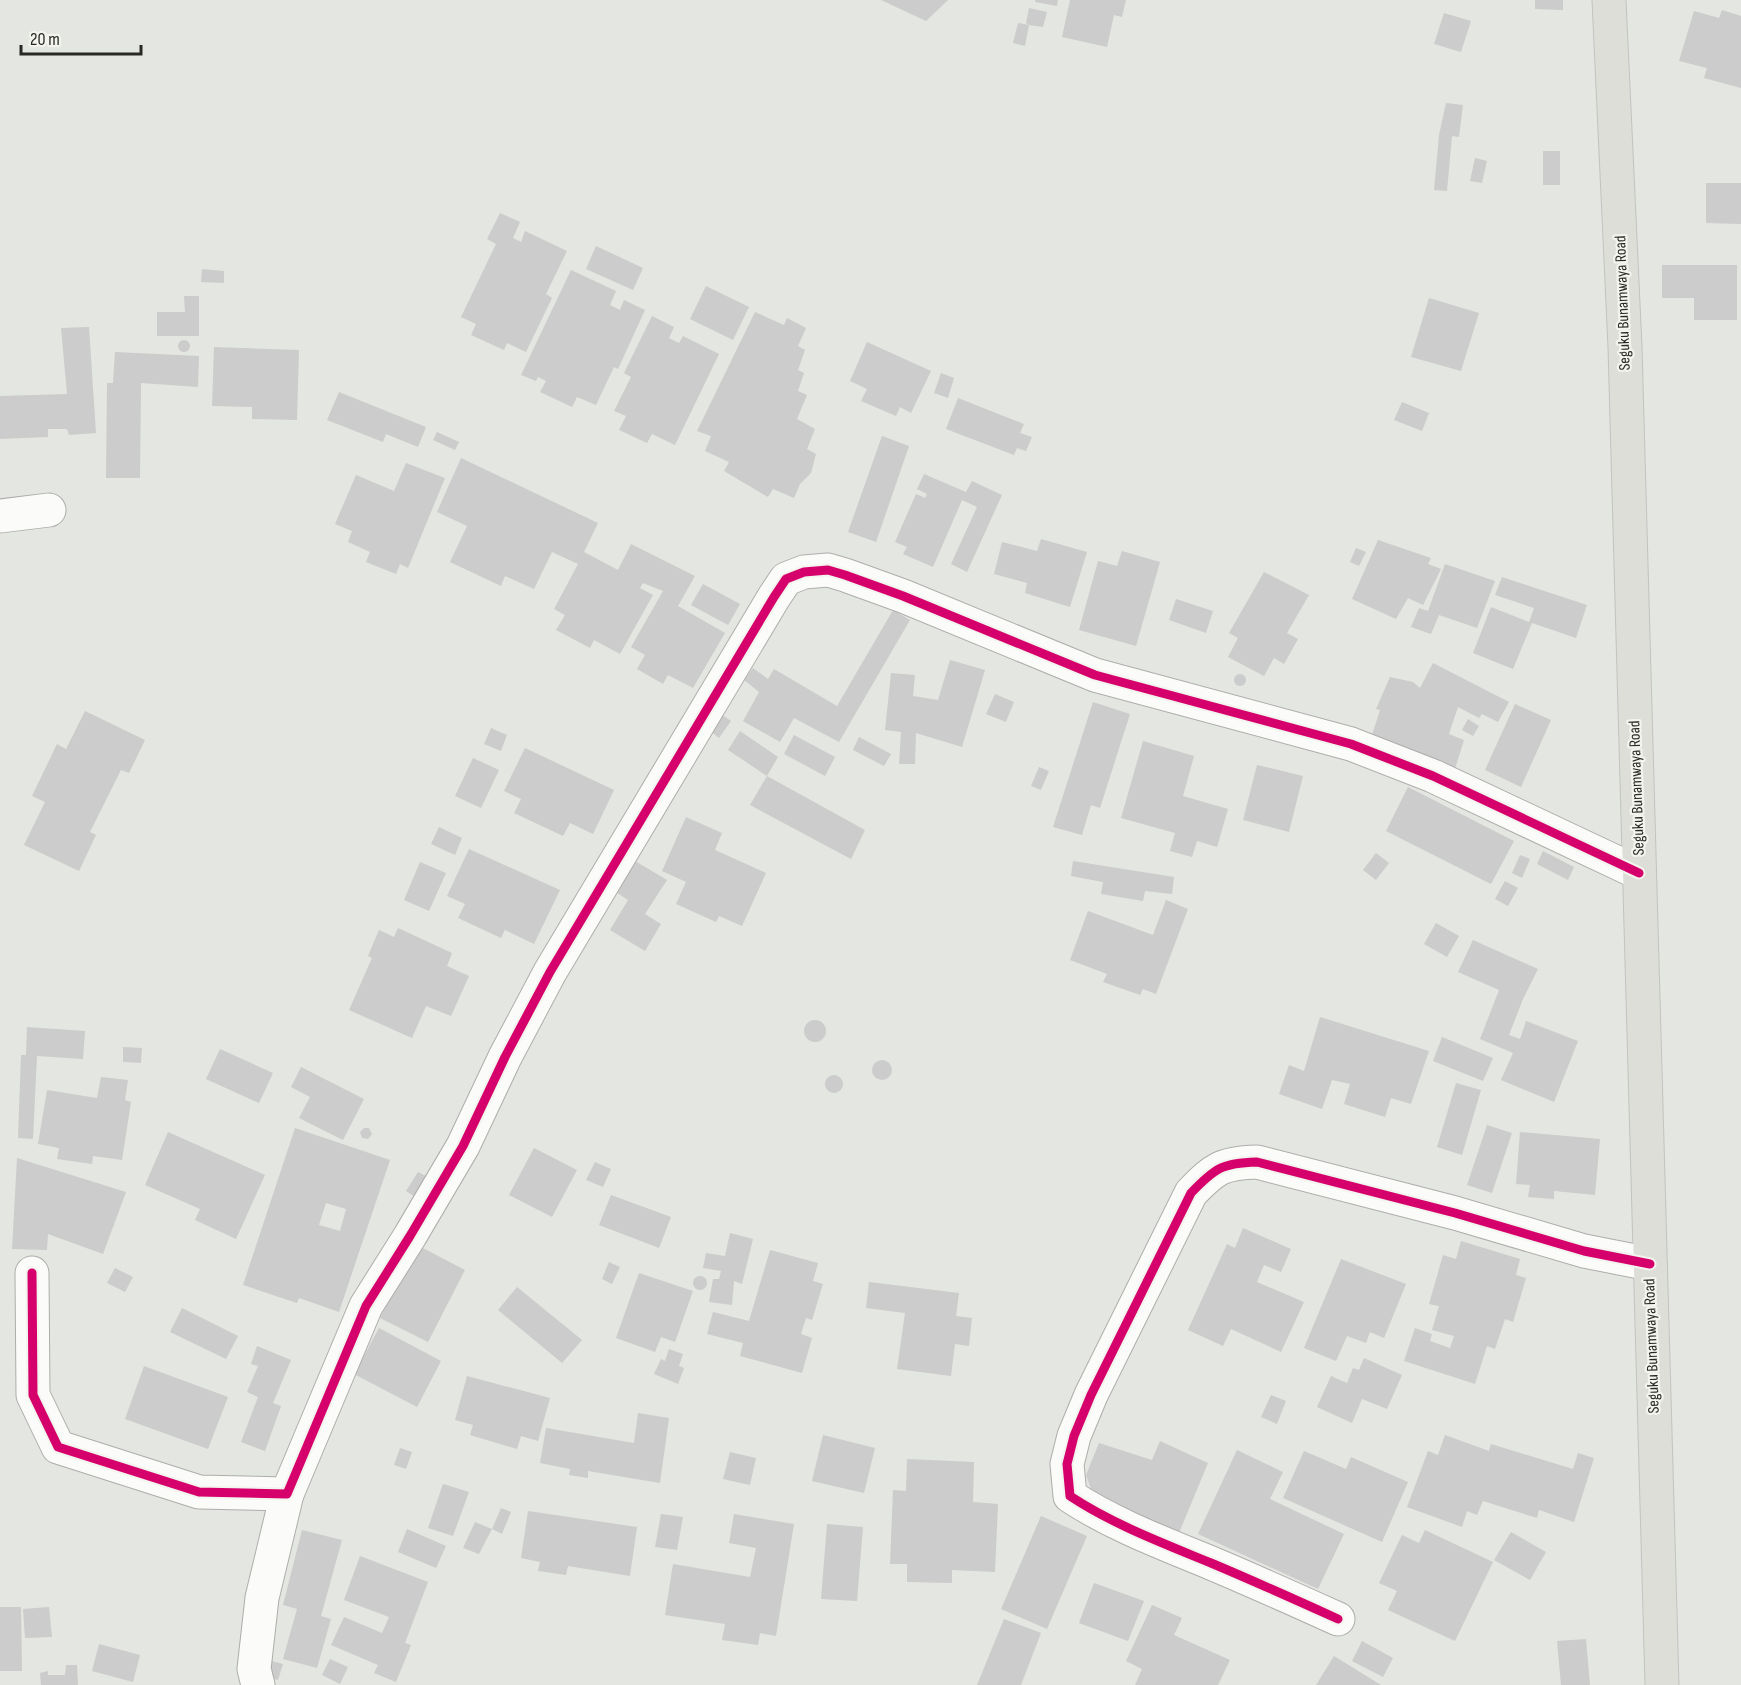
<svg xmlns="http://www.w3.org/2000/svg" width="1741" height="1685" font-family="'Sofia Sans Condensed',sans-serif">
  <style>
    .building { fill: #cbcccb; fill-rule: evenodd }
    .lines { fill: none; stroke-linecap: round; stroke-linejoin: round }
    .minor-casing { stroke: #adaeab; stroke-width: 35 }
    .major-casing { stroke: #c2c3c1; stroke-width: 35 }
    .minor { stroke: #fbfbfa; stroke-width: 33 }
    .major { stroke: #ddded7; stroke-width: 33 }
    .cycleway-casing { stroke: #f2f4ed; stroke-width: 13 }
    .cycleway { stroke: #d6006c; stroke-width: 9 }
    .labels { text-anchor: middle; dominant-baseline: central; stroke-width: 4.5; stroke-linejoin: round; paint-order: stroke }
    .street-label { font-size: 16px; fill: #282926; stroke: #f2f4ed }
  </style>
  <rect width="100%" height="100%" fill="#e4e6e1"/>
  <g class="building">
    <polygon points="881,0 948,0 926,21"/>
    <polygon points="1035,0 1058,0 1057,6 1035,2"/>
    <polygon points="1070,0 1126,0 1122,17 1114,15 1107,47 1062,37"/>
    <polygon points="1535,0 1563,0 1563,10 1535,9"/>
    <polygon points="1029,8 1047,12 1043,27 1029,25 1025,46 1013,43 1018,23 1029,25 1026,23"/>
    <polygon points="1722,10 1741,16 1741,88 1704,78 1707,68 1679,61 1694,11 1719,18"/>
    <polygon points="1444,13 1471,21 1461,52 1434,44"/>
    <polygon points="1446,103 1463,105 1459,137 1452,136 1447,191 1434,190 1439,135"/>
    <rect x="1543" y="151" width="17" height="34"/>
    <polygon points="1475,158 1487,161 1482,183 1470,181"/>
    <polygon points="1706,183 1741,183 1741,224 1706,223"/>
    <polygon points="500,213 520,222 513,238 521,242 525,231 567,251 546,294 552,298 526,352 507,343 504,350 471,335 476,324 461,317 496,244 487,239"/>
    <polygon points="596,246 643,268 633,290 586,269"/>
    <polygon points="1662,265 1737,265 1737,320 1694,320 1694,298 1662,298"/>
    <polygon points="202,269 224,271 224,283 201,282"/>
    <polygon points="571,270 616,291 610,305 620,310 624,300 645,310 618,369 614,367 596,405 577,397 572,407 540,392 546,381 538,377 536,381 521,375"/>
    <polygon points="706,286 749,307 733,340 690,319"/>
    <polygon points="184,296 199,296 199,336 157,336 157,312 185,312"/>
    <polygon points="1429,298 1479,313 1461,371 1411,357"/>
    <polygon points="755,312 784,325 787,318 806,328 798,346 805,350 798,370 804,373 798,391 807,395 797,419 815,429 807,449 816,454 811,473 800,484 794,498 773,489 768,497 724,471 729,462 705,451 711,436 697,431"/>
    <polygon points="652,316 674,327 669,338 679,343 683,336 719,354 675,445 652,434 647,443 619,430 626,416 614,411 631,377 624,373"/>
    <polygon points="89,327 96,433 69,435 67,429 48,429 48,437 0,439 0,396 67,394 61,328"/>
    <circle cx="184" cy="346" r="6"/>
    <polygon points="867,342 931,371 911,413 900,407 896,416 861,401 867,389 850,381"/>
    <polygon points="214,347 299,350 297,420 252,419 252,407 212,406"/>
    <polygon points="115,352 199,356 198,387 141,383 140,478 106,478 107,383 113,383"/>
    <polygon points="941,373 954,378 948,398 934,393"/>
    <polygon points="339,392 426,427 418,447 386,434 383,442 327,420"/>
    <polygon points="958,398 1024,424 1020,433 1032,437 1026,451 1017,448 1014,455 946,429"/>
    <polygon points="1402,402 1429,413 1422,431 1394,420"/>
    <polygon points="437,432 459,442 455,450 433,440"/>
    <polygon points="882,436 909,446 876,542 848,532"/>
    <polygon points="461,458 598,523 584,552 618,570 631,544 695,576 678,606 725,633 693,688 668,675 663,684 637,669 645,655 631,647 663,591 643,583 640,588 653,595 620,654 594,640 590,648 556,630 565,615 554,609 578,564 552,552 534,589 505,576 501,586 450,562 467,526 437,512"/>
    <polygon points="406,463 445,478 408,568 400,564 396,574 366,562 370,552 348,542 352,531 335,524 356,475 394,491"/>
    <polygon points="924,474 966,492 972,481 1002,495 967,572 951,564 977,507 962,500 933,567 903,554 907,547 895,542 916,494 925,498 927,494 917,489"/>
    <polygon points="1041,539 1087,552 1070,607 1025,593 1027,583 994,574 1002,542 1037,551"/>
    <polygon points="1378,540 1431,558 1428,564 1441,569 1423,605 1408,598 1396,619 1352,599"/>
    <polygon points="1356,548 1366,552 1359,566 1350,562"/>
    <polygon points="1122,551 1160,562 1136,646 1079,630 1098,561 1117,566"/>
    <polygon points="1445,564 1495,581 1477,628 1439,615 1431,634 1411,627 1419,608 1428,611"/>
    <polygon points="1264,572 1309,595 1287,633 1298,639 1284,664 1274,658 1264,676 1228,657 1238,638 1229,633"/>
    <polygon points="1502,577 1587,605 1576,638 1532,623 1513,669 1473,653 1491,607 1529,622 1534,608 1495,595"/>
    <polygon points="703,584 740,604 728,625 691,605"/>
    <polygon points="1176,599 1213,611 1206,633 1169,620"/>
    <polygon points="893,610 910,620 839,742 794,718 780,742 743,721 759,692 744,680 753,668 768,679 774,669 837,706"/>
    <polygon points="950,660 985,670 962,747 916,733 915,764 899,764 901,732 885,730 891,673 915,675 913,696 938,700"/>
    <polygon points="1433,663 1509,702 1498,722 1482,714 1479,718 1458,707 1449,734 1464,740 1455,769 1372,735 1380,710 1376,709 1390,677 1413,682 1420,688"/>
    <circle cx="1240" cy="680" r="6"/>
    <polygon points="995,694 1014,702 1006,722 986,714"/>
    <polygon points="1093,702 1130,714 1100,808 1091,805 1082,835 1053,827"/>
    <polygon points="1515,704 1551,720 1521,787 1485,770"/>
    <polygon points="85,711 145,740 129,773 121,770 90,832 96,835 79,871 24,845 45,802 32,796 57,744 66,749"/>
    <polygon points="721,714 731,721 719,738 709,730"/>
    <polygon points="1468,719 1479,726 1473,736 1462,730"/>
    <polygon points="491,728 507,735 501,751 484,744"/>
    <polygon points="740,731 778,757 767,776 728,750"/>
    <polygon points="794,735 835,757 825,776 784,754"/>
    <polygon points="859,737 891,754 884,766 853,750"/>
    <polygon points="1143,741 1194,756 1183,796 1228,809 1217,847 1197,841 1192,857 1170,851 1175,833 1121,818"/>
    <polygon points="525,748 614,790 593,834 570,823 563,836 514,813 521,799 504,791"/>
    <polygon points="473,758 499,770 481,808 455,796"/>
    <polygon points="1257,765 1303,776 1289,832 1243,820"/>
    <polygon points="1039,767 1049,771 1041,790 1031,786"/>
    <polygon points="767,776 865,830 851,859 750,805"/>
    <polygon points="1408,787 1514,841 1491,884 1386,831"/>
    <polygon points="686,817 722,833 715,850 766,873 742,926 719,916 716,922 676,904 686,882 662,871"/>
    <polygon points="439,827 462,838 455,855 431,844"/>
    <polygon points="469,849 560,890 534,944 505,930 501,938 458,918 465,904 447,896"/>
    <polygon points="1543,851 1574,867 1568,880 1537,864"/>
    <polygon points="1376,853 1389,863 1376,880 1363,870"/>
    <polygon points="1520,855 1530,859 1522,878 1512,873"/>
    <polygon points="635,861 667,880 645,914 661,924 645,951 610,930 628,900 616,892"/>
    <polygon points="1073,861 1174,877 1172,894 1145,891 1143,901 1101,894 1103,882 1071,876"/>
    <polygon points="420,862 446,873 429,911 404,900"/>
    <polygon points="1505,881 1518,888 1508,906 1495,899"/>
    <polygon points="1166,900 1188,909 1156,994 1143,989 1140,995 1103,982 1107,974 1070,960 1088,911 1153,935"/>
    <polygon points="1436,923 1459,936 1447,957 1424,944"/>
    <polygon points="398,928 452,953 447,966 469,976 451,1016 426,1006 412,1038 349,1010 372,958 368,956 379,930 394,937"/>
    <polygon points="1473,940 1538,969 1523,999 1509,1035 1520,1039 1526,1021 1578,1041 1554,1102 1501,1080 1513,1053 1480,1039 1499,990 1458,972"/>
    <polygon points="1320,1017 1429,1051 1411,1104 1391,1098 1385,1117 1344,1104 1350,1084 1332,1080 1322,1109 1279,1094 1289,1065 1304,1071"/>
    <circle cx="815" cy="1031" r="11"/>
    <polygon points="27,1027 85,1031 83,1059 37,1056 33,1139 18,1138 21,1055 26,1055"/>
    <polygon points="1442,1037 1493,1058 1483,1081 1433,1061"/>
    <polygon points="123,1047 142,1048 141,1063 123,1062"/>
    <polygon points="220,1049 273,1073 259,1103 206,1079"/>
    <circle cx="882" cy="1070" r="10"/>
    <polygon points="301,1067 364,1099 343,1140 299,1118 310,1097 291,1087"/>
    <circle cx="834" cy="1084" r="9"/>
    <polygon points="101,1077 128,1080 125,1100 131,1102 122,1160 93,1156 92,1164 57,1159 59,1148 38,1144 47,1090 97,1098"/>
    <polygon points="1456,1083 1481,1090 1462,1155 1437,1147"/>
    <polygon points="1487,1125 1512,1133 1492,1193 1467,1185"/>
    <path d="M295 1128 390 1160 339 1312 299 1298 297 1303 243 1285ZM326 1203 346 1209 340 1231 319 1225Z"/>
    <polygon points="364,1128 369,1128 372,1134 368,1139 362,1138 360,1132"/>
    <polygon points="168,1132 265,1175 236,1239 195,1220 200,1209 145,1185"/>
    <polygon points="1520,1132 1600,1139 1595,1195 1554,1191 1554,1199 1528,1197 1530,1185 1516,1184"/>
    <polygon points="534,1148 577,1170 552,1217 509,1195"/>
    <polygon points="17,1158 126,1192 103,1254 48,1234 47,1250 12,1249"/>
    <polygon points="595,1162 611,1169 603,1187 586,1180"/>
    <polygon points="418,1172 430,1178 417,1198 406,1191"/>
    <polygon points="611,1195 671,1217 659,1248 599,1225"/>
    <polygon points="1243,1228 1291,1249 1281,1272 1264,1265 1257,1282 1304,1302 1281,1352 1231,1329 1223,1346 1188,1330 1227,1244 1235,1248"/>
    <polygon points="730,1233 753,1239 742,1284 734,1281 732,1305 709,1302 713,1279 719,1279 721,1271 703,1268 706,1253 725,1256"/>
    <polygon points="1461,1241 1520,1259 1516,1275 1526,1278 1513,1322 1505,1319 1495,1349 1487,1346 1475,1384 1404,1361 1415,1328 1432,1334 1430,1341 1450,1348 1454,1336 1432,1330 1439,1306 1429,1304 1443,1255 1456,1259"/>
    <polygon points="417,1245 465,1270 428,1342 380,1318"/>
    <polygon points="770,1250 818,1263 813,1281 823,1284 812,1320 806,1318 801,1334 812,1338 802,1373 740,1356 743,1343 707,1334 713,1312 749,1321"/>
    <polygon points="1341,1259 1406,1284 1384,1338 1370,1332 1366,1343 1347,1336 1336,1361 1304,1348"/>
    <polygon points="609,1262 620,1267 612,1284 602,1279"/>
    <polygon points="115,1268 133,1277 125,1292 107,1283"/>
    <polygon points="639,1273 693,1291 675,1342 661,1337 655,1352 616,1338"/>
    <circle cx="700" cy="1283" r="7"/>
    <polygon points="869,1282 959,1293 956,1316 972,1318 969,1346 955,1344 951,1376 897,1369 905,1313 866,1308"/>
    <polygon points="517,1287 582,1340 562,1363 498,1310"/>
    <polygon points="182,1308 238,1336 226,1359 170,1332"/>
    <polygon points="379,1328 441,1361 417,1407 354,1374"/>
    <polygon points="257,1346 291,1360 273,1403 281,1406 265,1451 241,1442 258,1397 247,1392 258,1366 251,1364"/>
    <polygon points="669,1349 683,1354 679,1366 684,1368 678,1384 654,1374 661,1359 665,1361"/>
    <polygon points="1364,1358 1402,1375 1387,1409 1362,1399 1352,1423 1317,1407 1331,1376 1347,1383 1353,1368 1359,1370"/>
    <polygon points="144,1366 228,1397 208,1449 125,1419"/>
    <polygon points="467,1376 550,1398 538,1441 521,1436 517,1449 470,1435 473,1425 455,1420"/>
    <polygon points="1271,1395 1286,1401 1277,1424 1261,1417"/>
    <polygon points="638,1413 669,1418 660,1483 588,1471 588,1478 569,1475 570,1469 540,1463 546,1428 634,1443"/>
    <polygon points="823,1435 875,1448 864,1493 812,1481"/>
    <polygon points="1445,1435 1489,1451 1491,1444 1573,1469 1578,1453 1594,1458 1574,1522 1539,1510 1537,1518 1483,1501 1477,1515 1467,1511 1462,1527 1407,1507 1428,1451 1438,1455"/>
    <polygon points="1160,1441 1208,1463 1179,1533 1094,1498 1086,1475 1099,1443 1152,1460"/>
    <polygon points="400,1448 412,1452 406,1469 394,1465"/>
    <polygon points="1237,1450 1283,1472 1270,1499 1344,1534 1318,1589 1198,1534"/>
    <polygon points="1304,1451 1346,1469 1351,1457 1408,1482 1382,1542 1283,1498"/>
    <polygon points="730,1452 756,1458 750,1485 723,1479"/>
    <polygon points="907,1459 974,1462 973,1502 998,1504 995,1572 952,1570 952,1583 907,1582 907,1564 890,1564 893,1490 906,1491"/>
    <polygon points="443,1484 469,1492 453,1536 428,1528"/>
    <polygon points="501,1508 511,1512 502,1534 492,1529"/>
    <polygon points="528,1511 637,1527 630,1576 568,1566 566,1575 538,1571 540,1562 521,1558"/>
    <polygon points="661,1514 683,1517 677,1550 655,1547"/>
    <polygon points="734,1514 794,1524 776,1636 760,1633 758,1645 722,1640 725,1624 665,1615 673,1564 750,1577 756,1548 729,1543"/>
    <polygon points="1041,1516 1087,1536 1047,1629 1001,1609"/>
    <polygon points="475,1522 492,1529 479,1554 463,1548"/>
    <polygon points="827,1524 863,1527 857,1601 821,1599"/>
    <polygon points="407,1529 446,1546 436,1568 398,1552"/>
    <polygon points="302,1530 342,1540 321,1616 331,1619 317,1668 283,1659 297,1609 283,1605"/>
    <polygon points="1425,1530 1493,1562 1455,1641 1388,1610 1397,1591 1379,1583 1402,1535 1419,1543"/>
    <polygon points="1511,1532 1546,1552 1530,1580 1494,1560"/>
    <polygon points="360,1556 428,1582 405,1643 411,1645 396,1682 374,1673 378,1665 331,1645 344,1617 382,1633 389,1617 344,1600"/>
    <polygon points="1094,1583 1144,1601 1128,1641 1079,1623"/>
    <polygon points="1152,1605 1182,1618 1174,1635 1230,1660 1218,1685 1135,1685 1142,1669 1126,1661"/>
    <polygon points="0,1607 21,1607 22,1671 0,1671"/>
    <polygon points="49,1607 52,1637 25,1638 23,1609"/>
    <polygon points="1004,1619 1041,1633 1021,1685 977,1685"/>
    <polygon points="1586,1639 1590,1685 1561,1685 1557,1641"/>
    <polygon points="1362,1641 1393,1658 1383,1677 1352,1661"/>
    <polygon points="99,1644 140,1655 133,1682 92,1671"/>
    <polygon points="1334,1656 1381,1685 1316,1685"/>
    <polygon points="330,1659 348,1667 340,1684 322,1675"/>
    <polygon points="272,1661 283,1664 278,1680 267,1677"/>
    <polygon points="66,1665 77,1665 78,1685 41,1685 40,1673 48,1671 48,1675 65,1675"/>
  </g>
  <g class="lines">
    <defs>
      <g id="minor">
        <polyline points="0,516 49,510"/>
        <polyline points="32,1273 33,1395 58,1447 199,1492 287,1494 366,1306 410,1236 463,1146 505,1057 550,972 774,597 786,579 804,572 828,570 845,575 903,596 1095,675 1351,744 1433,776 1639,873"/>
        <path d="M1338 1619C1296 1600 1254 1581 1211 1563 1165 1544 1112 1524 1070 1496L1067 1464 1074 1436 1091 1395 1191 1193C1215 1168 1222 1163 1257 1162L1455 1213 1584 1251 1650 1264"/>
        <polyline points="258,1685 254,1669 262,1598 287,1494"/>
      </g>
      <polyline id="major" points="1609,0 1625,347 1662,1685"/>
    </defs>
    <use href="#minor" class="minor-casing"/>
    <use href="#major" class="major-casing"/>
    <use href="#minor" class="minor"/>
    <use href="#major" class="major"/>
    <defs>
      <g id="cycleway">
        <polyline points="32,1273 33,1395 58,1447 199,1492 287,1494 366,1306 410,1236 463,1146 505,1057 550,972 774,597 786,579 804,572 828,570 845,575 903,596 1095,675 1351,744 1433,776 1639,873"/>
        <path d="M1338 1619C1296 1600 1254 1581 1211 1563 1165 1544 1112 1524 1070 1496L1067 1464 1074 1436 1091 1395 1191 1193C1215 1168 1222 1163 1257 1162L1455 1213 1584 1251 1650 1264"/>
      </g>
    </defs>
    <use href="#cycleway" class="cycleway-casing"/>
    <use href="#cycleway" class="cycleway"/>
  </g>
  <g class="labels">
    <g class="street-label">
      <text transform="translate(1623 303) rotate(-92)">Seguku Bunamwaya Road</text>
      <text transform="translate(1637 788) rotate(-92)">Seguku Bunamwaya Road</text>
      <text transform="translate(1652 1346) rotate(-92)">Seguku Bunamwaya Road</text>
    </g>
  </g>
  <path d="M21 45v9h120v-9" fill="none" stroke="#282926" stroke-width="3"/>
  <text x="30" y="45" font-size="18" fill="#282926" stroke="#f2f4ed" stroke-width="4.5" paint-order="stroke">20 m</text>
</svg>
